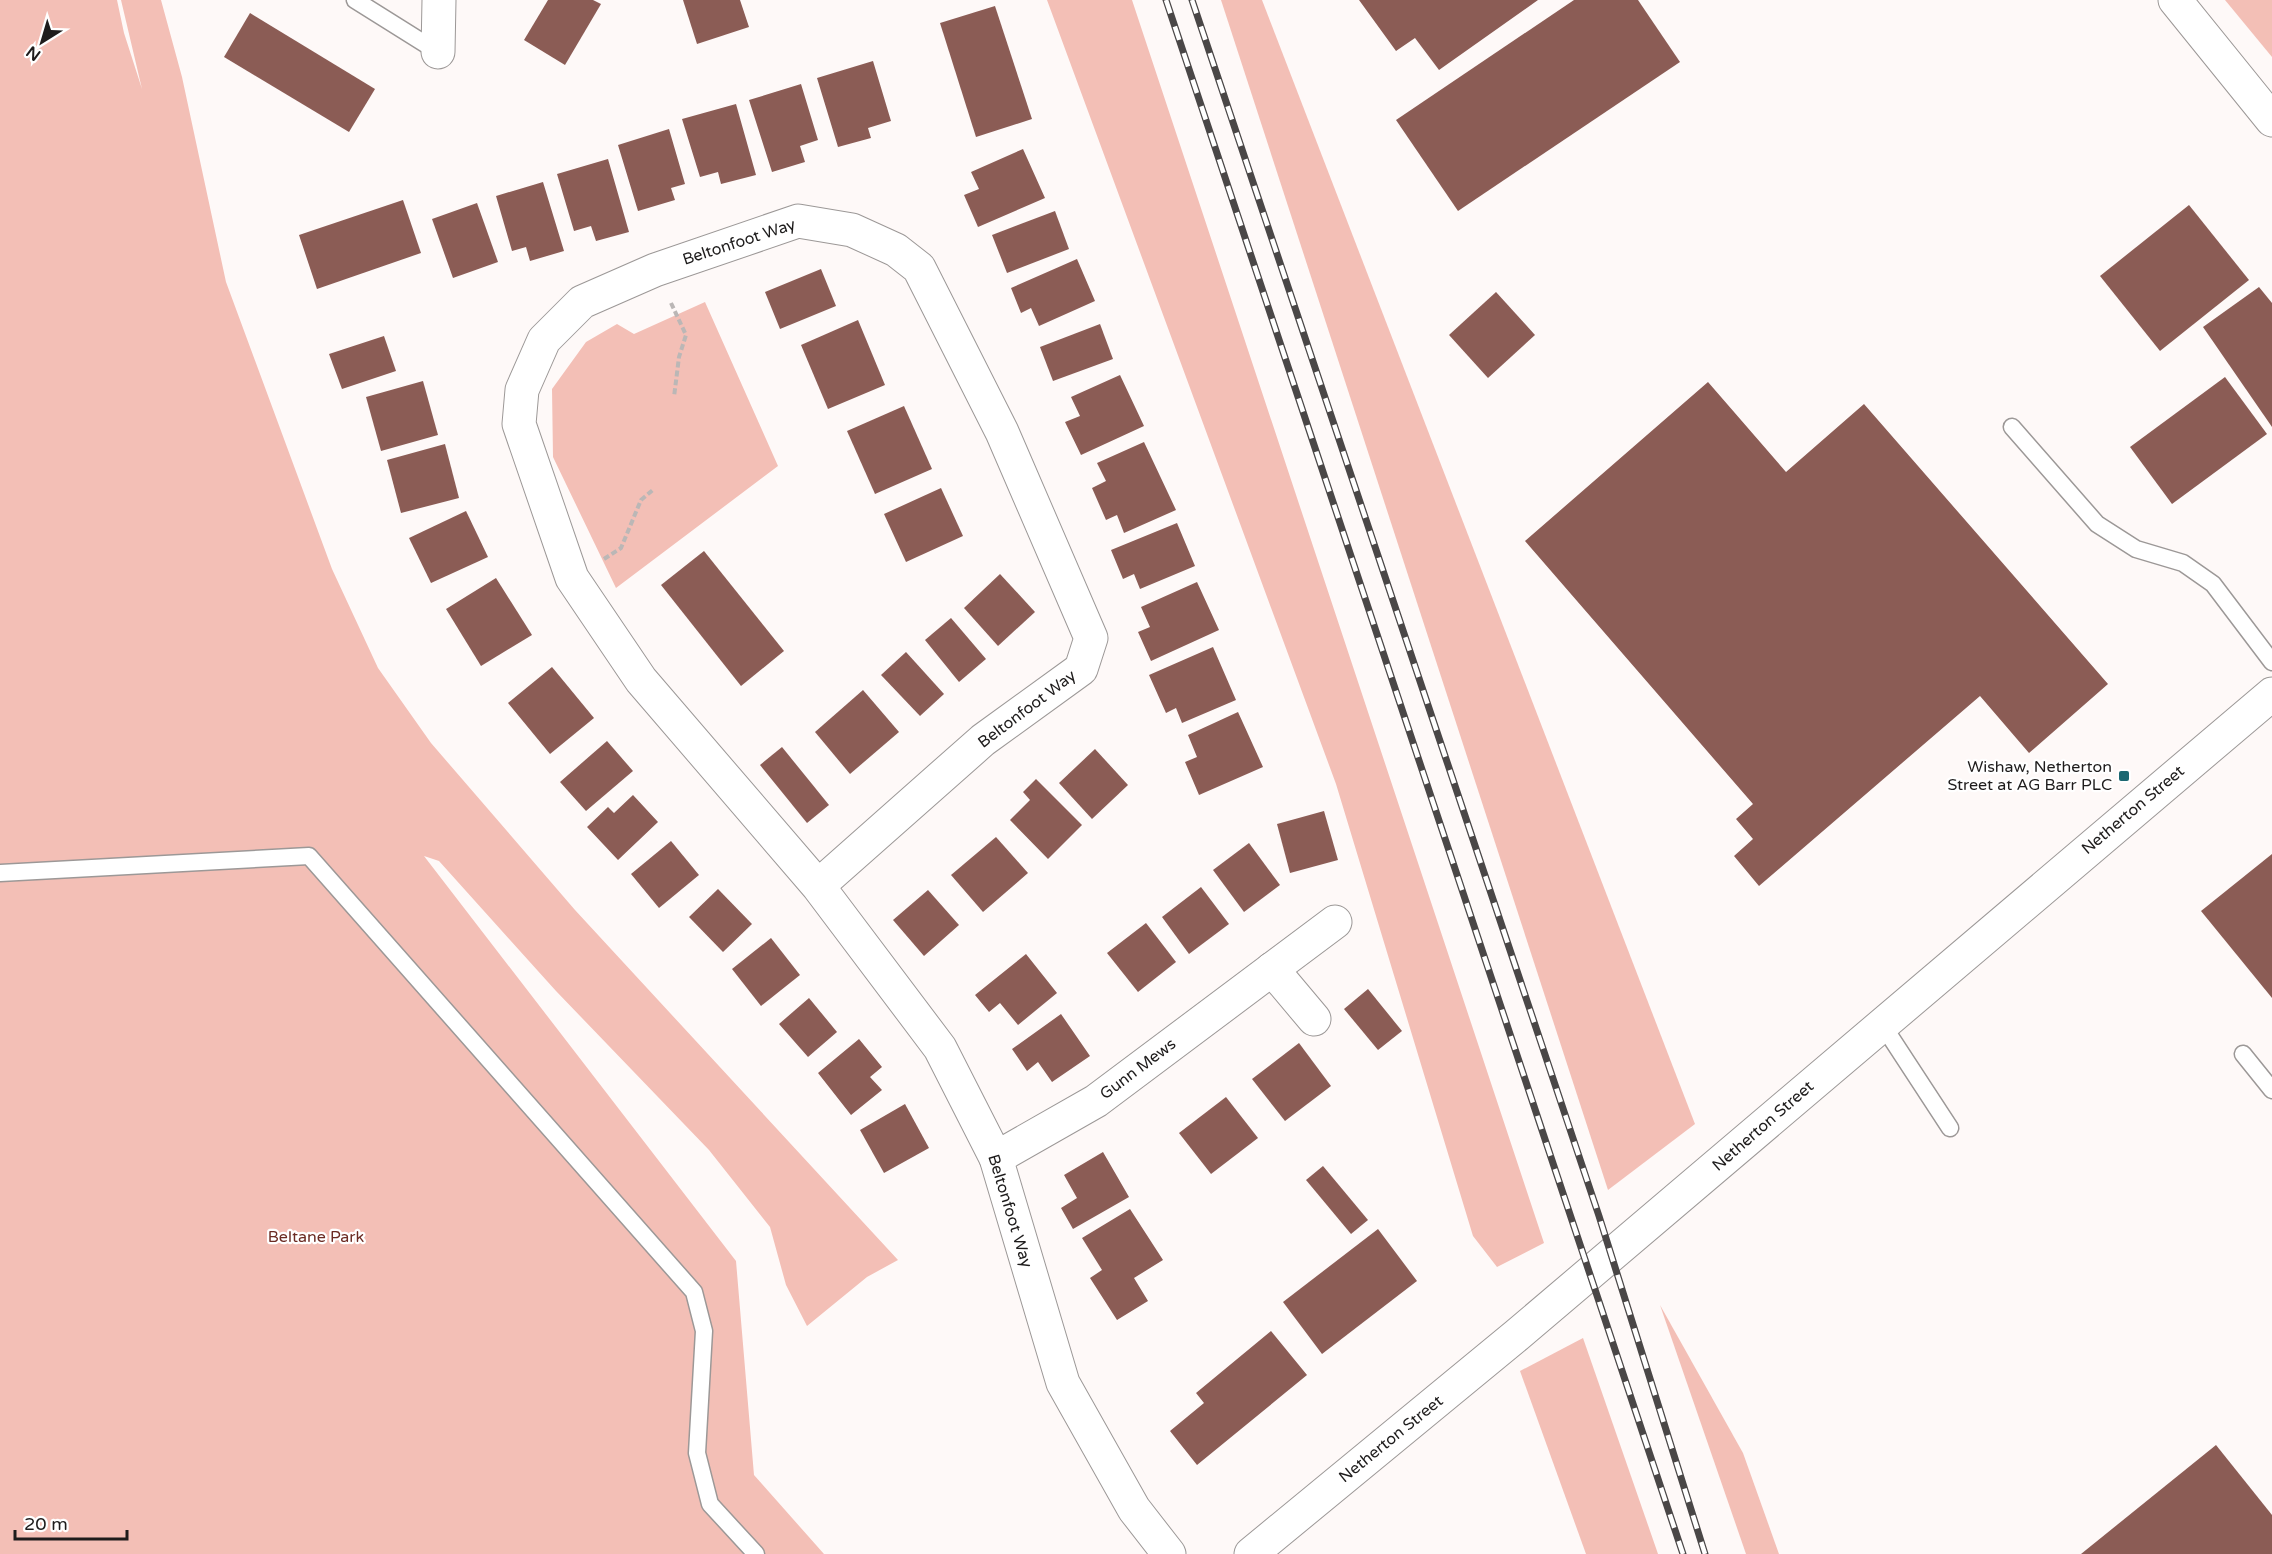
<svg xmlns="http://www.w3.org/2000/svg" width="2272" height="1554" font-family="'Varela Round',sans-serif">
  <style>
    .green { fill: #f3bfb6 }
    .building { fill: #8b5c55 }
    .lines { fill: none; stroke-linecap: round; stroke-linejoin: round }
    .service-casing { stroke: #9c9897; stroke-width: 19 }
    .minor-casing { stroke: #9c9897; stroke-width: 35 }
    .tertiary-casing { stroke: #9c9897; stroke-width: 35 }
    .secondary-casing { stroke: #9c9897; stroke-width: 35 }
    .path { stroke: #bbb7b6; stroke-width: 4; stroke-dasharray: 6 3; stroke-linecap: butt }
    .service { stroke: #fff; stroke-width: 16 }
    .minor { stroke: #fff; stroke-width: 33 }
    .tertiary { stroke: #fff; stroke-width: 33 }
    .secondary { stroke: #fff; stroke-width: 33 }
    .rail-casing { stroke: #4a4747; stroke-width: 7 }
    .rail { stroke: #fff; stroke-width: 4.5; stroke-dasharray: 14; stroke-linecap: butt }
    .poi-dot { fill: #1c6771; stroke: #fff; stroke-width: 2 }
    .labels { text-anchor: middle; dominant-baseline: central; stroke-width: 4.5; stroke-linejoin: round; paint-order: stroke }
    .street-label { font-size: 16px; fill: #1e1c1c; stroke: #fff }
    .poi-label { font-size: 16px; fill: #1e1c1c; stroke: #fff; text-anchor: end }
    .park-label { font-size: 16px; fill: #6b2b23; stroke: #fff }
  </style>
  <rect width="100%" height="100%" fill="#fef9f8"/>
  <g class="green">
    <polygon points="0,0 117,0 124,33 142,89 121,0 161,0 182,77 226,282 332,569 378,668 431,743 575,910 898,1260 867,1277 807,1326 786,1285 770,1227 709,1150 556,991 439,861 424,856 736,1261 754,1475 824,1554 0,1554"/>
    <polygon points="1047,0 1132,0 1544,1243 1497,1267 1473,1236 1336,784"/>
    <polygon points="1221,0 1262,0 1695,1124 1608,1190"/>
    <polygon points="2225,0 2272,0 2272,57"/>
    <polygon points="705,302 778,466 616,588 553,457 552,389 586,342 617,324 634,334"/>
    <polygon points="1660,1305 1743,1453 1779,1554 1746,1554"/>
    <polygon points="1583,1338 1657,1551 1658,1554 1586,1554 1520,1371"/>
  </g>
  <g class="building">
    <polygon points="548,0 593,0 601,4 565,65 524,40"/>
    <polygon points="683,0 740,0 749,27 697,44"/>
    <polygon points="1359,0 1538,0 1439,70 1415,38 1396,51"/>
    <polygon points="1574,0 1638,0 1680,62 1458,211 1396,120"/>
    <polygon points="995,6 1032,119 976,137 940,23"/>
    <polygon points="250,13 375,89 349,132 224,57"/>
    <polygon points="873,61 891,121 868,128 871,138 838,147 817,78"/>
    <polygon points="801,84 818,140 800,146 805,162 772,172 749,100"/>
    <polygon points="736,104 756,175 721,184 718,172 700,177 682,119"/>
    <polygon points="669,129 685,184 671,188 675,200 638,211 618,145"/>
    <polygon points="1023,149 1045,198 978,227 964,195 979,189 971,172"/>
    <polygon points="608,159 629,232 596,241 591,226 574,231 557,174"/>
    <polygon points="543,182 564,251 530,261 526,247 512,251 496,196"/>
    <polygon points="403,200 421,253 317,289 299,235"/>
    <polygon points="477,203 498,262 453,278 432,219"/>
    <polygon points="2189,205 2249,280 2160,351 2100,276"/>
    <polygon points="1055,211 1069,249 1007,273 992,235"/>
    <polygon points="1077,259 1095,301 1039,326 1031,308 1021,313 1011,288"/>
    <polygon points="821,269 836,306 780,329 765,292"/>
    <polygon points="2259,287 2272,303 2272,427 2203,327"/>
    <polygon points="1496,292 1535,335 1488,378 1449,335"/>
    <polygon points="858,320 885,385 828,409 801,345"/>
    <polygon points="1100,324 1113,359 1053,381 1040,347"/>
    <polygon points="384,336 396,371 342,389 329,354"/>
    <polygon points="1120,375 1144,426 1081,455 1065,422 1080,416 1071,397"/>
    <polygon points="2225,377 2267,434 2172,504 2130,447"/>
    <polygon points="423,381 438,435 381,451 366,397"/>
    <polygon points="1708,382 1786,472 1864,404 2108,684 2029,753 1980,696 1759,886 1734,856 1753,839 1736,819 1753,804 1525,541"/>
    <polygon points="904,406 932,469 875,494 847,431"/>
    <polygon points="1144,442 1176,510 1124,533 1117,515 1106,520 1092,488 1106,481 1097,463"/>
    <polygon points="445,444 459,498 401,513 387,460"/>
    <polygon points="941,488 963,536 906,562 884,514"/>
    <polygon points="466,511 488,557 431,583 409,538"/>
    <polygon points="1177,523 1195,566 1140,589 1134,574 1123,579 1111,550"/>
    <polygon points="704,551 784,651 741,686 661,585"/>
    <polygon points="1000,574 1035,612 998,646 964,608"/>
    <polygon points="496,578 532,635 481,666 446,609"/>
    <polygon points="1197,582 1219,630 1151,661 1138,632 1150,627 1141,607"/>
    <polygon points="951,618 986,659 959,682 925,640"/>
    <polygon points="1213,647 1236,700 1182,723 1176,708 1166,713 1149,675"/>
    <polygon points="906,652 944,694 920,716 881,675"/>
    <polygon points="552,667 594,718 550,754 508,703"/>
    <polygon points="863,690 899,732 850,774 815,732"/>
    <polygon points="1238,712 1263,767 1199,795 1185,762 1197,757 1188,735"/>
    <polygon points="607,741 633,771 586,811 560,782"/>
    <polygon points="782,747 829,805 807,823 760,765"/>
    <polygon points="1095,749 1128,785 1092,819 1059,783"/>
    <polygon points="1036,779 1082,825 1048,859 1010,820 1030,800 1023,792"/>
    <polygon points="633,795 658,822 618,860 587,827 608,807 614,813"/>
    <polygon points="1324,811 1338,860 1290,873 1277,824"/>
    <polygon points="996,837 1028,873 983,912 951,875"/>
    <polygon points="671,841 699,875 659,908 631,874"/>
    <polygon points="1249,843 1280,885 1244,912 1213,870"/>
    <polygon points="2272,854 2272,998 2201,911"/>
    <polygon points="1201,887 1229,924 1189,954 1162,917"/>
    <polygon points="718,889 752,924 723,952 689,917"/>
    <polygon points="928,890 959,925 924,956 893,920"/>
    <polygon points="1146,923 1176,962 1138,992 1107,953"/>
    <polygon points="771,938 800,975 761,1006 732,969"/>
    <polygon points="1026,954 1057,993 1018,1025 1000,1003 989,1012 975,995"/>
    <polygon points="1368,989 1402,1031 1378,1050 1344,1009"/>
    <polygon points="809,998 837,1032 808,1057 779,1024"/>
    <polygon points="1061,1014 1090,1056 1052,1082 1038,1062 1027,1071 1012,1049"/>
    <polygon points="859,1039 882,1067 870,1077 882,1090 851,1115 818,1073"/>
    <polygon points="1299,1043 1331,1086 1285,1121 1252,1079"/>
    <polygon points="1226,1097 1258,1138 1211,1174 1179,1133"/>
    <polygon points="905,1104 929,1148 884,1173 860,1130"/>
    <polygon points="1103,1152 1129,1197 1073,1229 1061,1208 1077,1198 1064,1175"/>
    <polygon points="1323,1166 1368,1220 1351,1234 1306,1180"/>
    <polygon points="1130,1209 1163,1260 1134,1278 1148,1301 1117,1320 1090,1278 1102,1270 1082,1238"/>
    <polygon points="1378,1229 1417,1281 1322,1354 1283,1302"/>
    <polygon points="1271,1331 1307,1375 1197,1465 1170,1431 1204,1403 1196,1393"/>
    <polygon points="2216,1445 2272,1515 2272,1554 2081,1554"/>
  </g>
  <g class="lines">
    <defs>
      <g id="service">
        <polyline points="355,0 438,52"/>
        <polyline points="2012,427 2097,524 2136,549 2183,563 2213,584 2272,662"/>
        <polyline points="0,873 309,856 694,1292 704,1331 697,1453 710,1504 756,1554"/>
        <polyline points="1882,1024 1950,1128"/>
        <polyline points="2243,1054 2272,1090"/>
      </g>
      <g id="minor">
        <polyline points="438,52 439,0"/>
        <polyline points="818,886 983,740 1081,669 1091,638 1002,432 919,268 896,250 852,230 798,221 655,270 582,302 544,340 522,390 519,424 572,578 641,680 818,886 940,1048 996,1158 1063,1383 1134,1509 1169,1554"/>
        <polyline points="1272,969 1314,1019"/>
        <polyline points="996,1158 1096,1101 1335,922"/>
      </g>
      <polyline id="tertiary" points="1251,1554 1517,1335 2272,694"/>
      <polyline id="secondary" points="2175,0 2272,120"/>
    </defs>
    <use href="#service" class="service-casing"/>
    <use href="#minor" class="minor-casing"/>
    <use href="#tertiary" class="tertiary-casing"/>
    <use href="#secondary" class="secondary-casing"/>
    <g class="path">
      <polyline points="671,303 686,335 679,357 674,397"/>
      <polyline points="604,559 621,548 641,500 654,489"/>
    </g>
    <use href="#service" class="service"/>
    <use href="#minor" class="minor"/>
    <use href="#tertiary" class="tertiary"/>
    <use href="#secondary" class="secondary"/>
    <defs>
      <g id="rail">
        <polyline points="1166,0 1683,1554"/>
        <polyline points="1192,0 1599,1216 1705,1554"/>
      </g>
    </defs>
    <use href="#rail" class="rail-casing"/>
    <use href="#rail" class="rail"/>
  </g>
  <rect class="poi-dot" x="2118" y="770" width="12" height="12" rx="3"/>
  <g class="labels">
    <g class="street-label">
      <text transform="translate(739 242) rotate(-18)">Beltonfoot Way</text>
      <text transform="translate(1027 709) rotate(-37)">Beltonfoot Way</text>
      <text transform="translate(2133 810) rotate(-40)">Netherton Street</text>
      <text transform="translate(1138 1069) rotate(-37)">Gunn Mews</text>
      <text transform="translate(1763 1126) rotate(-41)">Netherton Street</text>
      <text transform="translate(1010 1211) rotate(73)">Beltonfoot Way</text>
      <text transform="translate(1391 1439) rotate(-39)">Netherton Street</text>
    </g>
    <g class="poi-label">
      <text x="2112" y="767">Wishaw, Netherton<tspan x="2112" dy="18">Street at AG Barr PLC</tspan></text>
    </g>
    <g class="park-label">
      <text x="316" y="1237">Beltane Park</text>
    </g>
  </g>
  <g transform="translate(42 42) rotate(217)" stroke="#ffffff" stroke-width="4.5" paint-order="stroke">
  <path d="M0-4.5L10 22L0 15L-10 22Z" fill="#1e1c1c"/>
  <text y="-9" font-size="16" font-weight="bold" text-anchor="middle" fill="#1e1c1c">N</text>
  </g>
  <path d="M15 1530v9h112v-9" fill="none" stroke="#1e1c1c" stroke-width="3"/>
  <text x="24" y="1530" font-size="18" fill="#1e1c1c" stroke="#ffffff" stroke-width="4.5" paint-order="stroke">20 m</text>
</svg>
